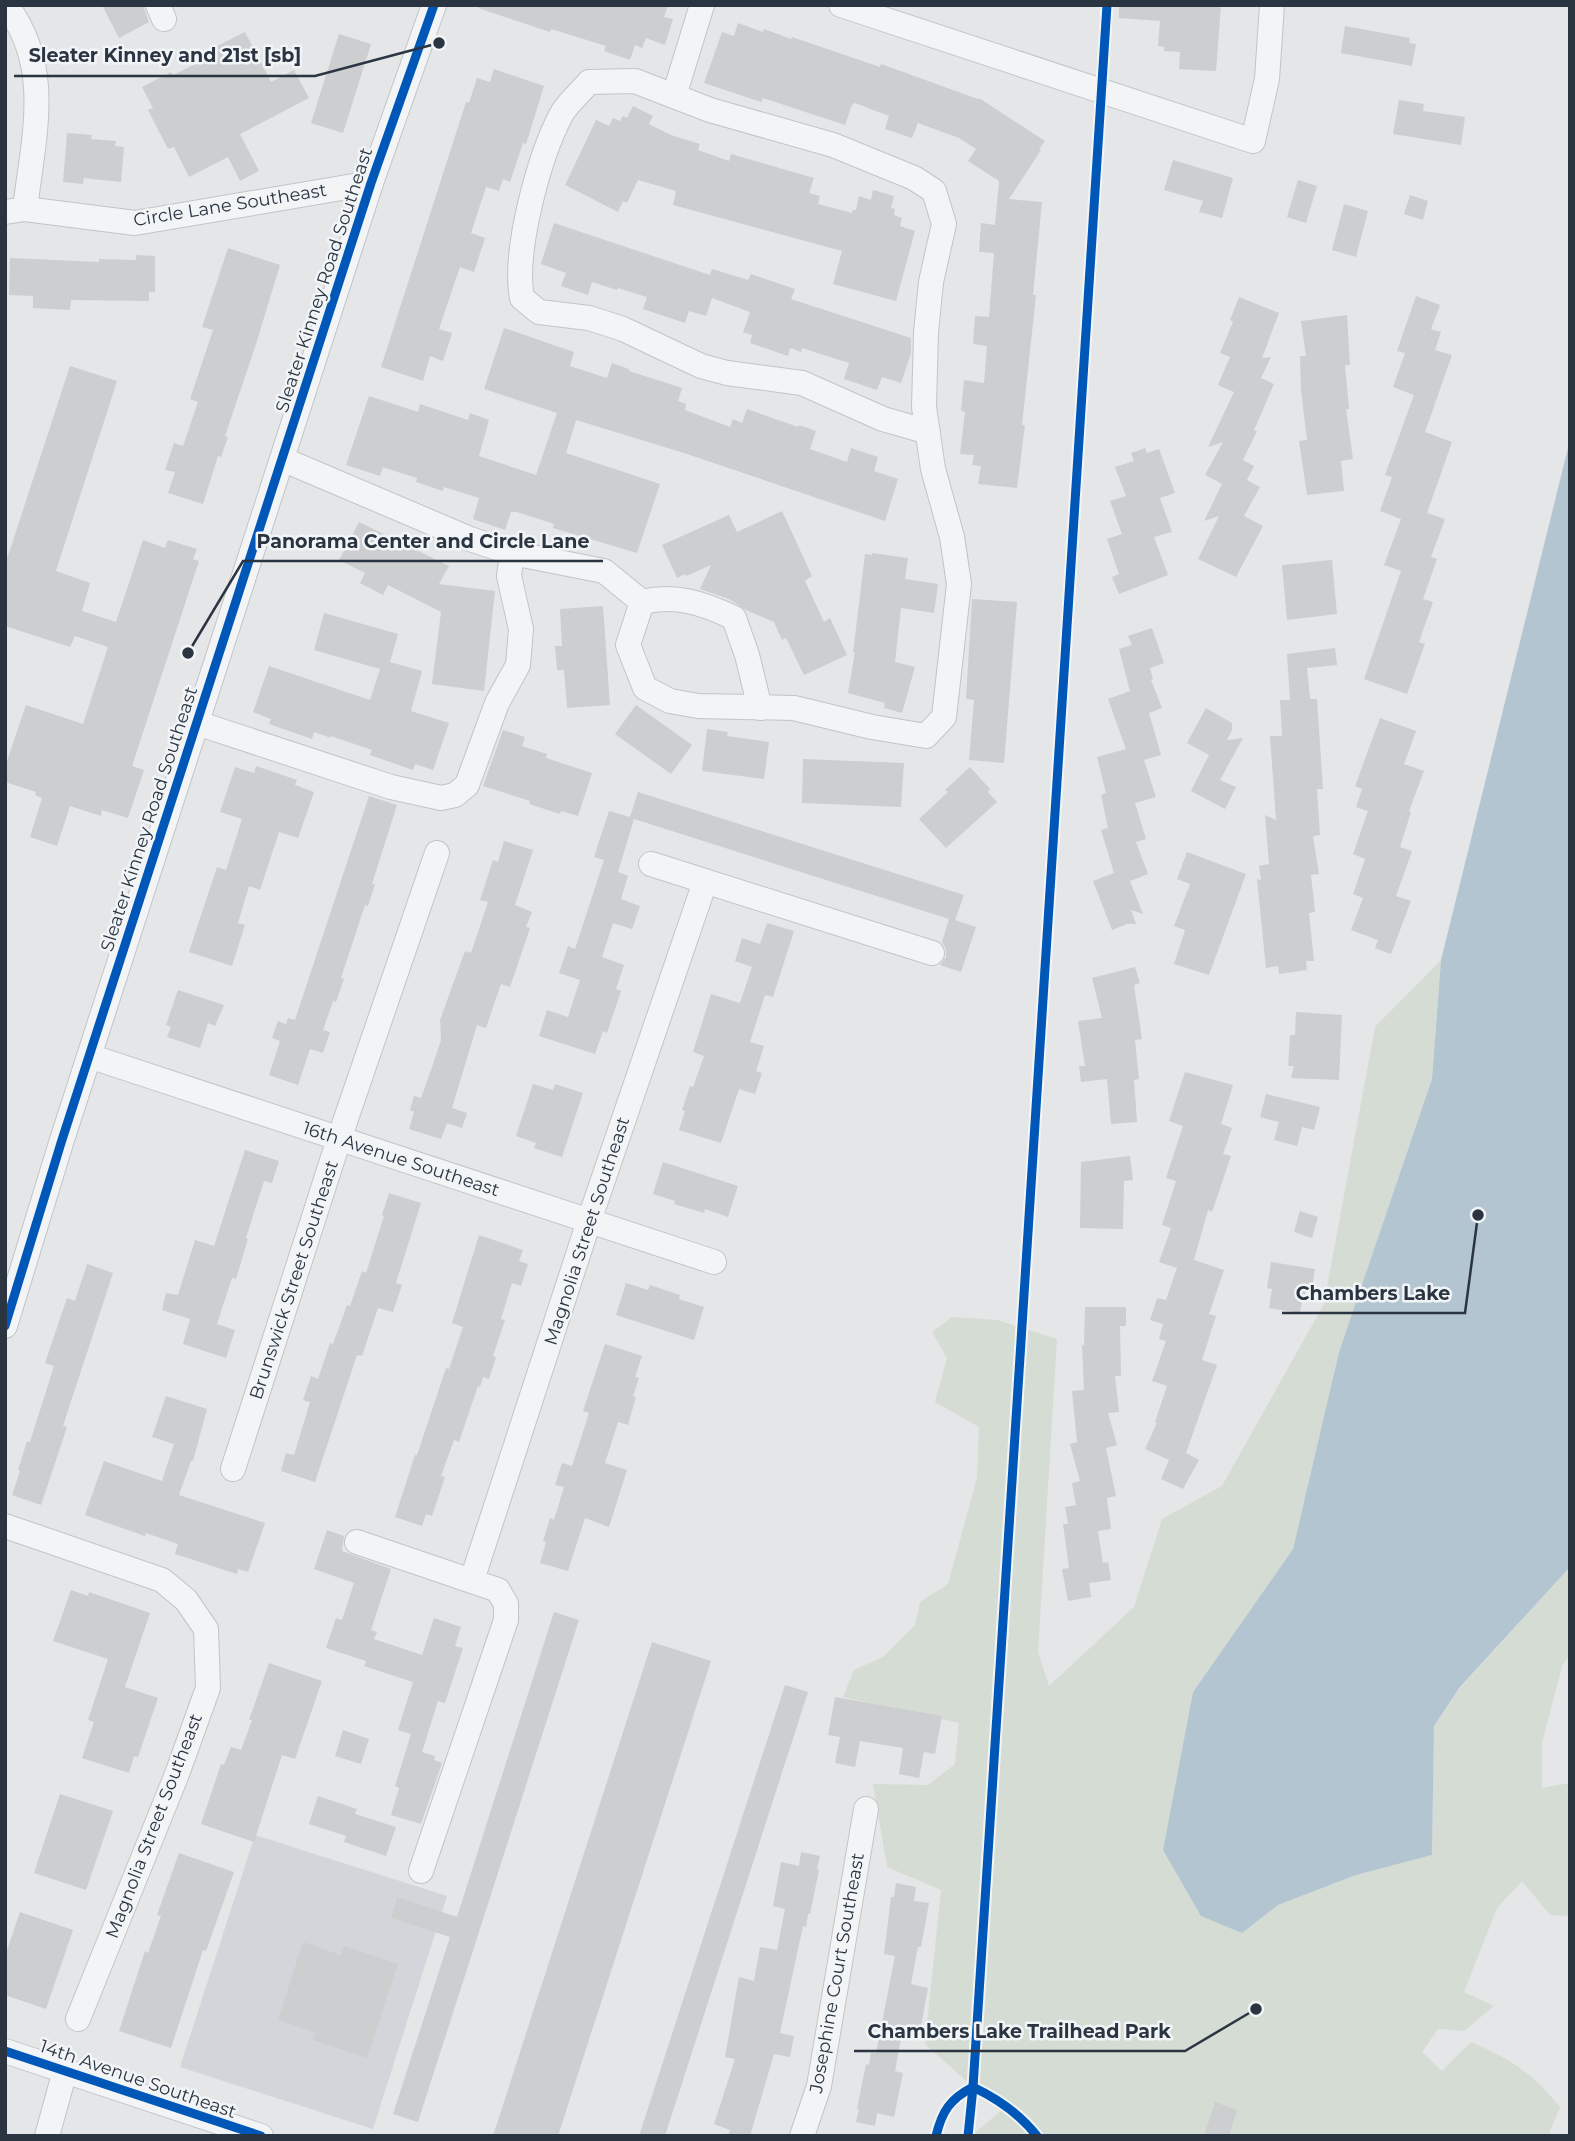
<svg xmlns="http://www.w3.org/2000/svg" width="1575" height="2141" font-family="Montserrat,sans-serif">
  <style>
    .built { fill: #d2d6db }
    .green { fill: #d5dcd4 }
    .water { fill: #b4c5d2 }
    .building { fill: #ccced0 }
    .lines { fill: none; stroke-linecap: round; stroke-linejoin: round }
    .minor-casing { stroke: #c2c4c6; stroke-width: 26 }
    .minor { stroke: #f3f4f5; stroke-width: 24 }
    .cycleway-casing { stroke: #f2f5f7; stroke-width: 13 }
    .cycleway { stroke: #0057b8; stroke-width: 9 }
    .labels { text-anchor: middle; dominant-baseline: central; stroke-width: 5; stroke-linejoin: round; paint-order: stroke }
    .street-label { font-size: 18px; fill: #2b3541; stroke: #f2f5f7 }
    .leader { fill: none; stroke: #2b3541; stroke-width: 2.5 }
    .callout-dot { fill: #2b3541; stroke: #f2f5f7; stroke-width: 2.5 }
    .callout-label { font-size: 19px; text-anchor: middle; font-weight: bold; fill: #2b3541; stroke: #f2f5f7; stroke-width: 5; stroke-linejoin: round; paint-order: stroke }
  </style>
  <rect width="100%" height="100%" fill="#e4e6e8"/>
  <polygon class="built" points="255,1835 447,1896 373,2129 180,2067"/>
  <path class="green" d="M1441 960 1432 1079 1339 1352 1293 1549 1193 1692 1250 1927 1278 1905 1356 1875 1432 1855 1434 1726 1460 1688 1570 1567V1654L1562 1666 1542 1743V1788L1570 1783V1916L1550 1915 1522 1881 1497 1908 1464 1992 1494 2006 1464 2031 1438 2029 1422 2052 1442 2071 1471 2042C1512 2060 1531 2072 1560 2107L1548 2136H971L1007 2106 973 2087 925 2044 941 1890 887 1867 873 1784 928 1785 955 1764 959 1723 843 1697 854 1670 883 1657 915 1625 920 1602 948 1584 977 1478 979 1427 935 1402 947 1358 932 1332 952 1317 997 1320 1057 1339 1038 1652 1049 1686 1134 1607 1162 1519 1222 1486 1324 1304 1375 1027Z"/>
  <polygon class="water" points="1570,440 1570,1567 1460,1687 1434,1726 1432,1855 1356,1875 1278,1905 1242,1933 1201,1916 1163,1850 1193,1692 1293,1549 1339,1352 1432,1079 1441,960"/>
  <g class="building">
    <polygon points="102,5 143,5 149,22 119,38"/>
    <polygon points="479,5 668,5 664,17 673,19 665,45 646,38 642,48 635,45 630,60 604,51 606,46 551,29 550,32 478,8"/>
    <polygon points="1119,5 1221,5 1216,71 1179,69 1180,52 1164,51 1164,47 1158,46 1160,21 1119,18"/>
    <polygon points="738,23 763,32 764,29 791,39 792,37 880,67 881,64 978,99 979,98 1045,141 1039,149 1041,150 1009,199 1042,202 1033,295 1036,295 1022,425 1025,425 1017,488 978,484 981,466 972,465 974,455 960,454 965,412 961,411 964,380 984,383 987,346 973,344 975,316 989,317 994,253 979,252 981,223 995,225 999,181 968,161 976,149 959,138 918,123 912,138 885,129 889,116 855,103 852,105 845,125 763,98 761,102 704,83 722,32 734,36"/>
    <polygon points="1345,26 1410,38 1409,43 1416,44 1412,66 1341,53"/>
    <polygon points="245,32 271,82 294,70 309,98 240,134 259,171 240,181 228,157 189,177 174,147 168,149 148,110 153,108 142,87 171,72 173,75 208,58 219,51 217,46"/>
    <polygon points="339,34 371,44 343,133 311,123"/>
    <polygon points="494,69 544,86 526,144 523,143 510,182 503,179 499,191 486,187 471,233 485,238 474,272 460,267 439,329 452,333 443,361 430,356 423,381 381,367 466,102 469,103 477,78 490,82"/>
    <polygon points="1399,100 1424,104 1423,111 1465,117 1461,145 1393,134"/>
    <polygon points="633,106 653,116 649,124 671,135 700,144 698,150 729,161 731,154 814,178 809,193 820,196 818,204 852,213 853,210 856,210 859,196 871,200 873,190 894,196 891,208 895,209 894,215 902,218 900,226 915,231 896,301 833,284 842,251 673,205 676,191 638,180 627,203 623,201 618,212 565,185 596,120 609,126 613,118 620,121 623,116 627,118"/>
    <polygon points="67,133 92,135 91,139 116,141 115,146 124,147 121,182 84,178 83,184 63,182"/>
    <polygon points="1173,160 1233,178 1222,218 1199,212 1203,201 1164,190"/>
    <polygon points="1298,180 1317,186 1306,223 1287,217"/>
    <polygon points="1410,195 1428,201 1423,220 1404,214"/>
    <polygon points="1344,204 1368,211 1356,257 1332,250"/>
    <polygon points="554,223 710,275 712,269 748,280 751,274 795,289 791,299 911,338 911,353 901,383 882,377 877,390 844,379 849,363 802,348 801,352 790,348 788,356 750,343 752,335 743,332 750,312 712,298 706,316 689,311 685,323 643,309 647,297 618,288 617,290 592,282 588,295 561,286 566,273 541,264"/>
    <polygon points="228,248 280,265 256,344 225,436 228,437 221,457 218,456 203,504 168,493 175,472 165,470 174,443 183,446 198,402 190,399 213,330 202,327"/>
    <polygon points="136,255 155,256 155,292 149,292 149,301 71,300 70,310 33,308 33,296 9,295 10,258 99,262 99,259 136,260"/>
    <polygon points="1416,296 1440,305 1431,329 1441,332 1435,350 1452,355 1425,432 1452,442 1427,513 1445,519 1431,557 1437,559 1423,599 1433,602 1419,642 1425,644 1407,694 1364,679 1401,571 1384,565 1401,519 1380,511 1392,477 1385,475 1414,395 1393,387 1405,353 1397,351"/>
    <polygon points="1239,297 1279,313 1262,358 1271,357 1261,378 1274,384 1254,430 1257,431 1243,460 1254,466 1247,480 1260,487 1244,516 1263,526 1236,577 1198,559 1219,516 1204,521 1222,484 1205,475 1223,442 1208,447 1234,392 1218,385 1230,357 1220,353 1233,322 1230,320"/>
    <polygon points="1347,315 1350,365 1345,365 1349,409 1346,409 1353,459 1341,461 1344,491 1307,495 1299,441 1307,440 1301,390 1300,356 1306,356 1301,321"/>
    <polygon points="504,328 574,352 570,366 607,378 612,363 629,369 629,371 682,388 678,401 686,404 685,410 730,427 733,419 742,423 747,409 798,427 799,425 816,431 810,449 847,462 851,448 878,457 874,471 898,479 885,521 681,452 576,420 566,453 660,484 637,553 553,528 554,524 517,512 511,512 505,530 473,519 479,498 444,487 443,491 416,482 417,478 385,468 383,467 380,476 346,465 369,396 418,412 420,404 468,420 470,413 489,420 479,456 536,475 557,413 484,389"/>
    <polygon points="70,366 117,381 56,571 90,583 82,611 116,622 143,540 165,548 168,540 197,549 193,559 199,561 132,766 144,770 128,818 102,810 101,816 70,806 57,846 30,837 42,798 35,795 36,792 5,782 5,767 26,705 83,724 108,647 75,636 70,647 5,626 5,555 8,556"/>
    <polygon points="1145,448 1147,453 1159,449 1175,493 1160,498 1172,532 1154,537 1168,575 1119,594 1112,577 1119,574 1107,539 1122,534 1110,501 1126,496 1115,467 1134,461 1131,453"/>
    <polygon points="782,511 812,576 805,581 824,622 830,618 847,655 804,675 786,638 782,640 774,622 746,610 729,599 700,589 711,565 686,576 685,574 677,578 662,545 729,515 737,532"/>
    <polygon points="359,522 449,566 439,584 495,591 484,691 432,684 441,612 388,585 383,595 360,583 365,573 339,560"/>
    <polygon points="872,553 908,558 905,579 938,584 934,613 901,608 895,662 915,667 902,713 884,708 885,703 848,693 855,652 853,653 865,554 872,555"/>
    <polygon points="1332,560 1337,614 1287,620 1282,565"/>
    <polygon points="972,599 1017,602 1004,763 969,760 974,700 966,699"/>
    <polygon points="603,606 610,705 567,708 564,670 557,670 555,646 562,646 560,609"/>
    <polygon points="324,613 398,634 390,662 422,671 411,711 449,723 433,770 415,764 413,770 370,755 372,750 331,736 331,738 314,732 312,739 269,724 271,719 253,712 269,666 370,700 380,669 314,650"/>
    <polygon points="1152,628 1164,663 1150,668 1153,679 1151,680 1162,708 1149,713 1161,755 1144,760 1156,797 1135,803 1146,839 1136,842 1148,874 1130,881 1143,914 1131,910 1136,924 1127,924 1112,930 1093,881 1114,873 1101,830 1108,828 1101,795 1106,793 1097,757 1126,749 1108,699 1130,691 1119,649 1132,645 1128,636"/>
    <polygon points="1335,648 1337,665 1307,668 1310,699 1317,699 1323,789 1317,789 1320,835 1313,836 1319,874 1311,875 1315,912 1309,913 1314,961 1306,961 1307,970 1279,974 1278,966 1266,968 1257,879 1261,880 1259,866 1269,864 1265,815 1276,820 1270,736 1282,736 1280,700 1290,700 1287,654"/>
    <polygon points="636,705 692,745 671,774 615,734"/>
    <polygon points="1206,708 1232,723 1232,730 1227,740 1243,738 1220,780 1236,787 1225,809 1191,791 1209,755 1187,743"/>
    <polygon points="1380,718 1416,731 1404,764 1424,771 1409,811 1411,812 1400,847 1412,851 1396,896 1411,901 1391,954 1375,948 1378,940 1351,930 1363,898 1353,894 1365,859 1353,854 1368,811 1356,807 1362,789 1355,786"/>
    <polygon points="707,729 728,732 727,736 769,742 764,779 702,771"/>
    <polygon points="503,730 525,737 522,746 547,754 546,758 592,773 578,816 561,811 560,814 529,804 530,801 483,786"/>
    <polygon points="803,759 904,763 901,807 802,803"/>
    <polygon points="256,766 297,780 295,785 314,792 298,838 279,832 260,890 249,886 238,923 245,925 232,966 189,952 217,867 226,870 242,819 220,812 235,767 254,773"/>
    <polygon points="970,767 990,789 988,792 997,802 946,848 919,819 948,792 945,790"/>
    <polygon points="638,792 964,895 955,920 976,927 961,972 940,965 946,957 946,949 942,942 949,919 634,819 618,872 628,876 621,899 640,906 632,929 613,923 602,957 624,965 616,989 621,991 607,1033 603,1031 595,1054 539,1036 547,1010 568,1017 580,980 559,973 568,946 575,949 604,860 594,857 609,811 630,817"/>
    <polygon points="369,796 397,805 372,884 375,884 368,906 365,905 341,978 344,979 336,1002 333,1001 323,1030 330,1032 323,1053 310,1049 298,1085 269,1075 280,1041 272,1038 278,1021 286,1024 288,1018 295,1020"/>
    <polygon points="504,841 533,850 515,905 532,912 526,927 530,928 510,987 501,984 486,1028 477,1025 452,1108 467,1113 462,1128 447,1123 441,1139 409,1129 414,1112 410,1110 414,1096 421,1098 431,1070 441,1040 440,1020 465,951 471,953 488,902 480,900 493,860 498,862"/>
    <polygon points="1187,852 1246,874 1209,975 1174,964 1185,930 1174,926 1190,884 1177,879"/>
    <polygon points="767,923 794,931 773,997 765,995 750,1042 764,1046 756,1071 762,1073 755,1094 739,1089 721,1143 679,1130 685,1111 682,1110 690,1086 693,1087 704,1056 693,1052 711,994 740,1003 752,967 735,961 742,938 760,944"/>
    <polygon points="1135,967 1140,983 1134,985 1142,1039 1135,1040 1139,1079 1134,1080 1137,1122 1111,1124 1107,1079 1081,1082 1079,1066 1085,1066 1078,1021 1102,1018 1092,978"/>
    <polygon points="178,990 224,1005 215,1026 208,1023 200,1048 167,1037 171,1027 166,1025"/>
    <polygon points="1296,1012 1342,1015 1339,1080 1291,1078 1294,1066 1288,1066 1290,1035 1295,1035"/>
    <polygon points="1185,1072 1233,1085 1221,1124 1232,1128 1223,1154 1231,1156 1212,1212 1208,1210 1194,1260 1224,1270 1209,1314 1216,1316 1202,1360 1217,1365 1186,1453 1199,1460 1183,1489 1161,1479 1169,1460 1145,1449 1157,1423 1155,1422 1167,1386 1152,1381 1166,1341 1159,1339 1163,1324 1150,1320 1157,1298 1166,1300 1177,1268 1159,1262 1171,1228 1162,1225 1176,1181 1166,1178 1183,1126 1169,1121"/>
    <polygon points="533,1084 553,1090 555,1084 583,1093 562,1157 534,1148 536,1143 516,1136"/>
    <polygon points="1266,1094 1320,1107 1314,1130 1302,1127 1297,1146 1274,1140 1279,1122 1260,1117"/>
    <polygon points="245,1150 279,1161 272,1183 264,1181 246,1238 248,1239 236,1279 232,1278 217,1324 235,1330 226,1358 183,1344 190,1319 162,1310 166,1293 178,1295 195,1240 214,1246"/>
    <polygon points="1130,1156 1133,1180 1124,1181 1123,1229 1080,1228 1081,1162"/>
    <polygon points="663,1162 738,1186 728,1217 705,1209 704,1213 674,1204 675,1201 653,1194"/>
    <polygon points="389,1193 421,1203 396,1283 402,1285 393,1312 378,1308 362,1356 357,1355 315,1482 281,1471 286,1453 294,1455 310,1402 303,1400 311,1376 318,1379 330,1343 333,1344 347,1305 350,1306 362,1271 366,1273 384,1216 382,1215"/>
    <polygon points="1300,1211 1318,1217 1312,1238 1294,1232"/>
    <polygon points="479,1235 523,1250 519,1261 528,1264 521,1286 512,1283 501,1319 505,1320 493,1356 496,1357 489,1379 483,1377 480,1387 478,1386 459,1442 454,1440 441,1476 445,1477 432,1516 426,1514 422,1526 395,1517 415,1455 417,1455 446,1368 449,1369 463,1327 452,1323"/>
    <polygon points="1271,1262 1315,1269 1310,1302 1302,1300 1300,1313 1269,1308 1272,1289 1267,1288"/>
    <polygon points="87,1264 113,1273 63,1426 67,1427 41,1505 12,1495 20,1471 18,1470 27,1441 30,1442 54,1366 45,1363 67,1298 75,1301"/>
    <polygon points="626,1283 648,1290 650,1285 680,1295 679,1299 704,1307 694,1340 616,1315"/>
    <polygon points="1085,1307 1126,1307 1126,1326 1120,1326 1121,1376 1115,1376 1119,1412 1108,1413 1117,1445 1106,1448 1116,1496 1107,1498 1111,1529 1098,1531 1103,1563 1108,1562 1111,1580 1089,1583 1091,1597 1068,1601 1062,1569 1069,1568 1063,1524 1068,1524 1065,1507 1076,1505 1072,1483 1080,1481 1070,1444 1077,1442 1072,1391 1084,1390 1082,1345 1084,1345"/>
    <polygon points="605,1344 642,1356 635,1377 639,1378 633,1396 636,1397 628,1425 618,1422 605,1463 627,1470 609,1527 585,1518 568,1571 540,1563 546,1542 543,1541 550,1518 554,1520 564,1487 555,1485 562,1463 572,1466 589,1413 583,1411"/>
    <polygon points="166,1396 207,1409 193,1461 191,1461 179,1495 265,1523 248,1572 238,1569 237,1574 175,1554 178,1544 146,1533 145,1536 85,1515 104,1461 162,1481 174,1444 152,1437"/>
    <polygon points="327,1530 344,1536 342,1551 391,1569 371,1630 377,1632 374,1639 422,1655 434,1618 461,1627 455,1646 463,1648 445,1703 438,1701 422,1752 435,1756 434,1760 442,1763 421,1824 391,1815 399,1788 395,1786 411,1734 398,1730 413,1682 364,1666 366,1661 326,1648 336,1618 342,1620 354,1583 314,1569"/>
    <polygon points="71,1590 88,1596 89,1592 150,1613 125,1687 158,1698 138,1757 134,1756 129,1773 82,1758 94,1722 88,1720 108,1659 53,1641"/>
    <polygon points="554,1612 579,1620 418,2122 393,2114 450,1937 391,1918 397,1897 457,1917"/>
    <polygon points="652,1642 711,1661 558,2136 493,2136"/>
    <polygon points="269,1663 322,1681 295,1759 282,1755 254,1842 201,1824 221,1764 224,1765 231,1747 241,1750 252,1720 249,1720"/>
    <polygon points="785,1685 808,1692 665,2136 639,2136"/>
    <polygon points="835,1697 942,1716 935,1754 924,1752 919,1778 899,1774 903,1748 860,1741 855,1767 835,1763 840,1737 828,1735"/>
    <polygon points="343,1730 369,1739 361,1764 335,1756"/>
    <polygon points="60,1794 113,1811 86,1890 34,1873"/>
    <polygon points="318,1796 357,1809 355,1814 396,1827 386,1856 344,1842 346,1836 309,1824"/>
    <polygon points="801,1852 820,1856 817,1869 819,1870 810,1914 808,1914 806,1927 803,1926 780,2033 794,2036 790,2057 774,2054 750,2136 728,2136 730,2130 714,2124 735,2059 725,2057 739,1977 754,1981 760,1947 777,1950 785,1909 773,1906 781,1862 799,1866"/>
    <polygon points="179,1853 234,1872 206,1951 203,1950 171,2048 119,2031 145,1951 148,1953 161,1916 157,1915"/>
    <polygon points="896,1883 916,1887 914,1901 929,1903 921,1947 918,1947 911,1984 928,1988 920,2032 903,2028 895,2071 903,2073 894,2117 877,2113 875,2126 856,2122 859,2109 857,2109 866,2064 869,2065 871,2052 876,2053 895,1956 884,1954 891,1897 894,1897"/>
    <polygon points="20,1912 73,1930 46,2009 5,1995 5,1956"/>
    <polygon points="303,1942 341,1955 344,1946 398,1964 367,2058 313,2040 316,2033 278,2020"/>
    <polygon points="1215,2102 1237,2110 1229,2136 1204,2136"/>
  </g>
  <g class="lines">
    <defs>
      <g id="minor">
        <path d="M6 5C54 67 33 139 25 209"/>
        <polyline points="158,5 164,19"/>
        <polyline points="841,5 1253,141 1267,79 1272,5"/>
        <polyline points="674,96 702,5"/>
        <polyline points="5,212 25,209 135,223 371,183"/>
        <polyline points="282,459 470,539 512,553 604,571 642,602"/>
        <path d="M642 602 628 645 645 688 670 701 698 706 794 708 872 727 926 736 944 717 959 584 952 537 933 469 924 407 926 332 931 282 944 224 934 191 914 178 833 145 710 110 635 81 589 82C580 93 567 103 561 115 539 157 513 252 522 298L539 312 589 318 623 329 701 366 727 373 802 383 883 419 928 432"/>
        <path d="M642 602C676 594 703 603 734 618L747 655 760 708"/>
        <polyline points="197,723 391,787 441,798 455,795 467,785 497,703 518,665 521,629 509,576 512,553"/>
        <polyline points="651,864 932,953"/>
        <polyline points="89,1056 714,1262"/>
        <polyline points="5,1326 61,1143 371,183 434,5"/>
        <polyline points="233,1469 339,1139 437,853"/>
        <polyline points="5,1526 162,1580 186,1600 206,1629 208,1688 177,1774 78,2019"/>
        <polyline points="357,1542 498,1590 506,1604 506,1620 421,1871"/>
        <polyline points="472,1580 589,1221 705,882"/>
        <polyline points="5,2051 261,2136"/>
        <polyline points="47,2136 65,2071"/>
        <polyline points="802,2136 819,2086 866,1809"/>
      </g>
    </defs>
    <use href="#minor" class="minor-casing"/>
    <use href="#minor" class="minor"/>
    <defs>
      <g id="cycleway">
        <polyline points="5,1326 61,1143 371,183 434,5"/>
        <polyline points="5,2051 261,2136"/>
        <path d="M936 2136C942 2111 950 2099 973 2087 998 2099 1020 2114 1037 2136"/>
        <polyline points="968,2136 973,2087 1107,5"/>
      </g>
    </defs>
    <use href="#cycleway" class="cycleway-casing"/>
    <use href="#cycleway" class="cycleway"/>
  </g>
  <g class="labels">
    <g class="street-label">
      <text transform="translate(230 205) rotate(-9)">Circle Lane Southeast</text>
      <text transform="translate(324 280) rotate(-72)">Sleater Kinney Road Southeast</text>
      <text transform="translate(149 819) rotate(-72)">Sleater Kinney Road Southeast</text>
      <text transform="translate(401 1159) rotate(18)">16th Avenue Southeast</text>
      <text transform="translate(587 1231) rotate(-72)">Magnolia Street Southeast</text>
      <text transform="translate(294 1280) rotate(-72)">Brunswick Street Southeast</text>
      <text transform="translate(154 1826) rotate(-69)">Magnolia Street Southeast</text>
      <text transform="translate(837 1973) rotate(-80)">Josephine Court Southeast</text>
      <text transform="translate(138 2079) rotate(19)">14th Avenue Southeast</text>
    </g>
  </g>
  <path class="leader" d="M439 43L315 76H14M188 653L243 561H603M1478 1215L1465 1313H1282M1256 2009L1185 2051H854"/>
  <g class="callout-dot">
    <circle cx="439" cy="43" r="7"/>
    <circle cx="188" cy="653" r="7"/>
    <circle cx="1478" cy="1215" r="7"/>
    <circle cx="1256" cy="2009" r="7"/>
  </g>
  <g class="callout-label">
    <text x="165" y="62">Sleater Kinney and 21st [sb]</text>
    <text x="423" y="548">Panorama Center and Circle Lane</text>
    <text x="1373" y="1300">Chambers Lake</text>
    <text x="1019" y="2038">Chambers Lake Trailhead Park</text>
  </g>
  <rect width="1575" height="2141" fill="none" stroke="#2b3541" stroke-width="14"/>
</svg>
